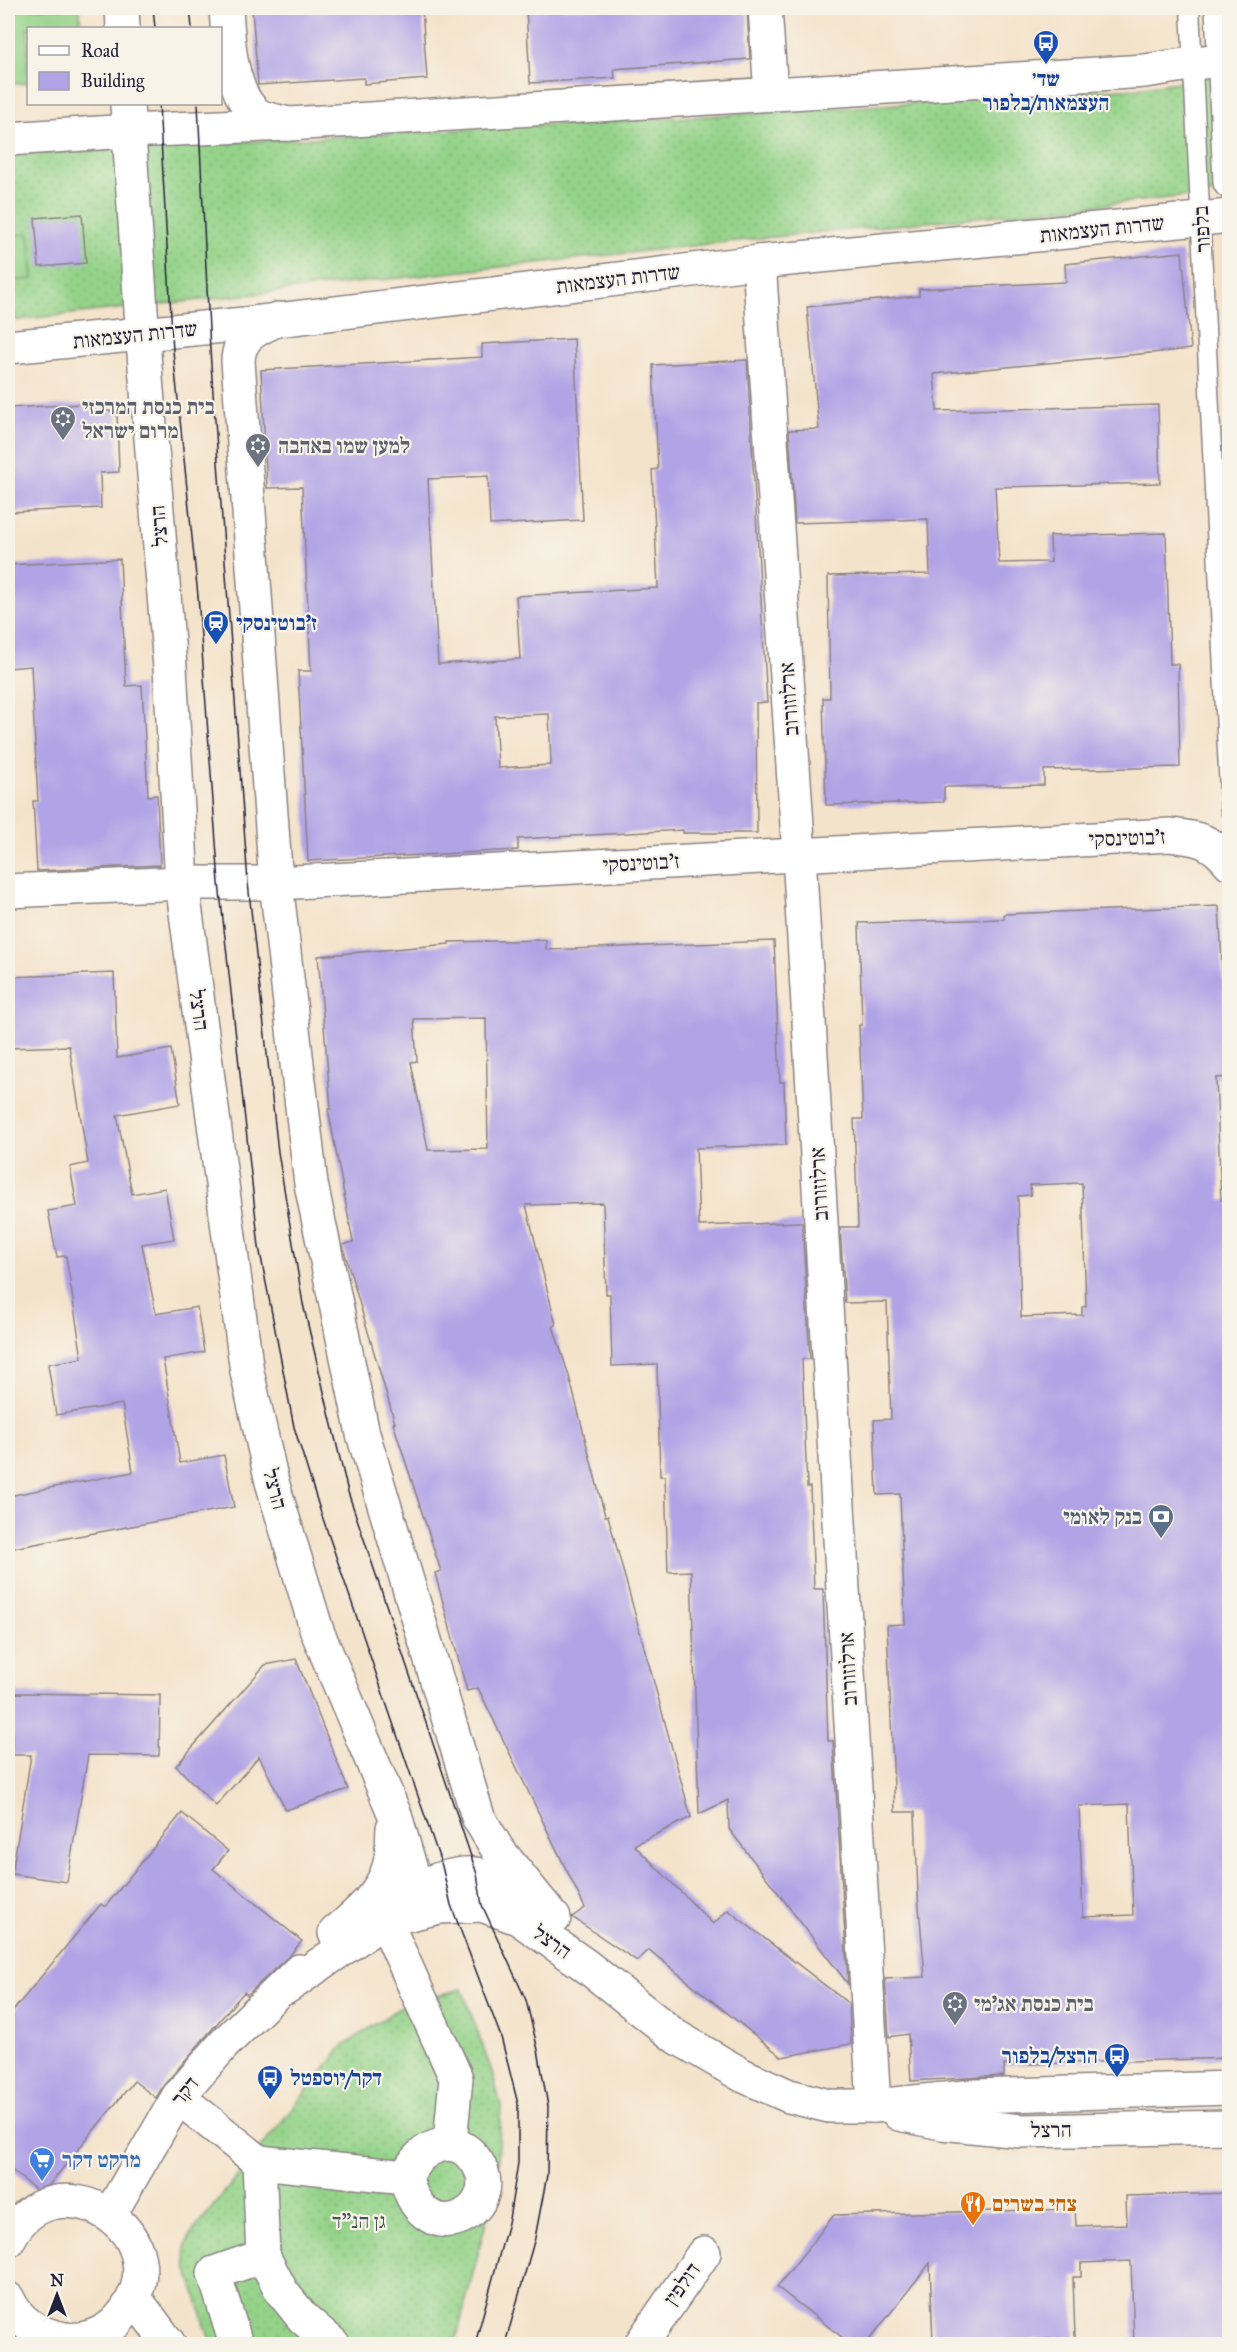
<svg xmlns="http://www.w3.org/2000/svg" width="1237" height="2352" font-family="'IM FELL Great Primer','Frank Ruhl Libre',serif">
  <style>
    .grass { fill: url(#grass-dots); stroke: #5b7a62; stroke-width: 1.5 }
    .pitch { fill: #94d389; stroke: #5b7a62; stroke-width: 1.5 }
    .building { fill: #b0a3e6; fill-rule: evenodd }
    .lines { fill: none; stroke-linecap: round; stroke-linejoin: round }
    .lane-casing { stroke: #8b8283; stroke-width: 21 }
    .street-casing { stroke: #8b8283; stroke-width: 36 }
    .secondary-casing { stroke: #8b8283; stroke-width: 36 }
    .lane { stroke: #fff; stroke-width: 18 }
    .street { stroke: #fff; stroke-width: 33 }
    .secondary { stroke: #fff; stroke-width: 33 }
    .tram { stroke: #22223b; stroke-width: 1.5 }
    .labels { text-anchor: middle; dominant-baseline: central; stroke-width: 4.5; stroke-linejoin: round; paint-order: stroke }
    .transit-label { font-size: 21px; font-weight: bold; fill: #164399; stroke: #f7f3e8; text-anchor: start }
    .street-label { font-size: 21px; fill: #22223b; stroke: #f7f3e8 }
    .worship-label { font-size: 21px; font-weight: bold; fill: #5b616d; stroke: #f7f3e8; text-anchor: start }
    .service-label { font-size: 21px; font-weight: bold; fill: #4e5e75; stroke: #f7f3e8; text-anchor: end }
    .shop-label { font-size: 21px; font-weight: bold; fill: #366cbe; stroke: #f7f3e8; text-anchor: start }
    .food-label { font-size: 21px; font-weight: bold; fill: #c56008; stroke: #f7f3e8; text-anchor: start }
    .park-label { font-size: 21px; fill: #445752; stroke: #f7f3e8 }
  </style>
  <defs>
    <pattern id="grass-dots" width="8" height="8" patternUnits="userSpaceOnUse" patternTransform="scale(1.5)"><rect width="8" height="8" fill="#94d389"/><path d="M2 2h.1M6 6h.1" fill="none" stroke="#7fb577" stroke-width="1.8" stroke-linecap="round"/></pattern>
  </defs>
  <rect width="100%" height="100%" fill="#f7f3e8"/>
  <filter id="ink" filterUnits="userSpaceOnUse"><feTurbulence type="fractalNoise" baseFrequency=".0167" numOctaves="2"/><feDisplacementMap in="SourceGraphic" scale="12" xChannelSelector="R" yChannelSelector="G"/><feConvolveMatrix kernelMatrix="1 2 1 2 8 2 1 2 1" color-interpolation-filters="sRGB"/></filter>
  <filter id="wash" filterUnits="userSpaceOnUse"><feTurbulence type="fractalNoise" baseFrequency=".008" numOctaves="4" result="noise"/><feDisplacementMap in="SourceGraphic" scale="24" xChannelSelector="R" yChannelSelector="G"/><feGaussianBlur stdDeviation="1.35" result="paint"/><feColorMatrix in="noise" values="0 0 0 0 0 0 0 0 0 0 0 0 0 0 0 0 0 1.4 0 .05"/><feComposite in="paint" operator="in"/></filter>
  <g filter="url(#wash)">
    <rect width="100%" height="100%" fill="#f4e3cb"/>
    <g class="grass">
      <polygon points="1229,74 1229,192 773,237 8,321 8,155 793,111 1138,88"/>
      <polygon points="462,1989 490,2066 501,2105 497,2179 455,2344 211,2344 187,2267 185,2248 190,2235 342,2047 405,2004"/>
    </g>
    <g class="pitch">
      <polygon points="8,8 80,8 81,28 28,28 28,83 8,84"/>
      <polygon points="29,234 33,279 8,281 8,235"/>
    </g>
    <g id="blocks">
      <g class="building">
        <polygon points="252,8 422,8 427,79 364,84 364,78 258,85"/>
        <polygon points="526,8 747,8 750,59 614,69 615,78 530,83"/>
        <polygon points="82,214 86,263 39,267 35,218"/>
        <polygon points="1182,252 1191,349 934,374 937,411 1158,405 1160,483 995,487 999,563 1051,562 1050,536 1166,533 1170,664 1178,664 1180,767 1044,770 1044,785 944,787 944,802 826,805 823,698 830,698 828,576 930,574 928,519 795,523 789,430 819,429 807,307 919,296 919,289 1066,282 1065,264"/>
        <path d="M574 339 583 520 490 525 488 476 428 479 438 664 520 659 516 596 658 588 652 470 658 469 653 365 747 360 767 702 756 703 757 833H683V830L518 839V850L308 861 298 671H311L302 487 267 488 261 370 482 357V344ZM549 714 551 765 498 768 495 716Z"/>
        <polygon points="101,403 101,411 117,411 119,472 100,473 101,508 8,512 8,408"/>
        <polygon points="120,559 126,686 142,685 148,796 157,795 160,865 37,871 33,801 38,801 31,666 8,668 8,565"/>
        <path d="M1219 906 1228 1077 1216 1078 1221 1200H1230V2058L1004 2065V2076L911 2081 908 2034 889 2037 885 1979 925 1977 918 1895 915 1812H895L887 1625 905 1624 900 1494 877 1495 874 1420 891 1419 887 1302 845 1303 840 1227H858L854 1119H863L859 1025H862L859 923 1004 919V914ZM1082 1183 1086 1306 1082 1307V1315L1021 1317 1018 1196 1031 1195 1030 1185ZM1129 1804 1133 1915 1083 1917 1079 1806Z"/>
        <path d="M546 940V950L774 941 780 1082H784L786 1145 696 1148 699 1226 802 1222 810 1359H802L807 1487H810L814 1589H823L828 1741H833L848 1984 729 1829 728 1800 699 1814 691 1571 668 1572 665 1476H660L657 1364 612 1366 610 1294H606L603 1203 526 1205 556 1325 553 1326 569 1376 605 1516H608L691 1817 634 1845 713 1924 728 1910 849 2004 851 2044 782 2057 649 1950 637 1961 572 1917 585 1908 478 1688 467 1691 435 1573 441 1571 393 1423H395L345 1254 343 1245 353 1242 328 1109H331L318 956 449 944V942ZM486 1018 488 1149 428 1150 411 1062 417 1061 414 1019Z"/>
        <polygon points="114,973 117,1058 171,1049 180,1104 117,1115 132,1194 165,1188 174,1239 142,1244 156,1314 197,1307 204,1352 163,1359 180,1463 224,1455 234,1507 8,1549 8,1496 133,1472 122,1404 56,1415 48,1364 82,1358 66,1256 57,1257 48,1211 77,1206 70,1167 88,1163 69,1046 8,1048 8,977"/>
        <polygon points="296,1659 348,1789 286,1810 259,1756 216,1806 176,1766 265,1665"/>
        <polygon points="13,1693 160,1695 159,1756 88,1755 67,1882 12,1874 31,1755 12,1755"/>
        <polygon points="182,1813 228,1851 213,1869 302,1941 290,1955 247,1995 244,1992 164,2085 156,2098 134,2081 49,2185 36,2190 8,2167 8,2017 101,1904 105,1907"/>
        <polygon points="1230,2193 1230,2344 1134,2344 1131,2261 1081,2263 1081,2277 1073,2277 1075,2338 933,2344 930,2263 866,2344 851,2344 777,2287 834,2215 1075,2209 1076,2226 1127,2224 1126,2196"/>
      </g>
    </g>
  </g>
  <g filter="url(#ink)">
    <use href="#blocks" fill-opacity="0" stroke="#8b8283" stroke-width="1.5"/>
    <g class="lines">
      <defs>
        <polyline id="lane" points="1190,8 1230,810"/>
        <g id="street">
          <path d="M226 8C228 39 230 88 253 111 260 119 279 121 289 124"/>
          <polyline points="765,8 771,94"/>
          <polyline points="759,262 799,855 874,2106"/>
          <path d="M278 319C257 329 239 335 238 361L276 883 311 1184 363 1434 478 1817 498 1850 547 1910"/>
          <path d="M8 891 182 883H276L1170 835C1198 838 1211 840 1230 863"/>
          <polyline points="385,1920 456,2078 450,2143"/>
          <polyline points="178,2097 259,2162"/>
          <path d="M263 2256 259 2162 406 2177C414 2161 423 2149 442 2145 455 2142 466 2148 474 2158 513 2207 424 2260 406 2177"/>
          <polyline points="236,2344 214,2273 263,2256 282,2292 303,2318 333,2344"/>
          <polyline points="641,2344 704,2253"/>
        </g>
        <g id="secondary">
          <polyline points="122,8 123,28"/>
          <polyline points="1222,8 1230,182"/>
          <polyline points="127,104 144,354 170,667 182,883 247,1372 272,1482 317,1631 395,1815 416,1887 427,1902 439,1907"/>
          <polyline points="8,139 129,131 289,124 1145,71 1230,58"/>
          <polyline points="8,347 244,324 759,262 1230,216"/>
          <path d="M396 1896C418 1887 452 1871 476 1874 495 1876 538 1907 554 1918"/>
          <path d="M335 1933C357 1914 381 1895 389 1867 393 1855 392 1841 393 1828"/>
          <polyline points="285,1988 385,1920 439,1907 482,1905 518,1918 585,1965 675,2036 742,2075 789,2096 829,2106 874,2106 975,2096 1230,2088"/>
          <polyline points="899,2114 942,2123 1021,2131 1230,2127"/>
          <polyline points="110,2214 178,2097 224,2044 299,1971"/>
          <path d="M8 2241C52 2148 192 2237 119 2319 107 2333 84 2342 65 2339 40 2335 19 2324 8 2299"/>
          <polyline points="134,2297 169,2344"/>
        </g>
      </defs>
      <use href="#lane" class="lane-casing"/>
      <use href="#street" class="street-casing"/>
      <use href="#secondary" class="secondary-casing"/>
      <use href="#lane" class="lane"/>
      <use href="#street" class="street"/>
      <use href="#secondary" class="secondary"/>
      <g class="tram">
        <polyline points="153,8 155,28"/>
        <polyline points="190,8 192,28"/>
        <polyline points="159,104 173,351 198,596 219,883 259,1247 294,1427 320,1510 442,1866 451,1905 501,2037 518,2104 518,2163 509,2219 475,2344"/>
        <polyline points="198,104 210,350 248,883 278,1152 303,1304 348,1492 477,1874 482,1905 526,2000 538,2050 548,2106 547,2175 535,2238 505,2344"/>
      </g>
    </g>
  </g>
  <defs>
    <symbol id="bus-pin" viewBox="-11 -11 22 30"><path d="M0 17L-7.5 6A9.5 9.5 0 1 1 7.5 6Z" fill="#1a4fb4" stroke="#f7f3e8"/><path d="M-5-6H5V4H4V6H2V4H-2V6H-4V4H-5ZM-3.5-4V0h7V-4ZM-3.5 1.2v1.5H-2V1.2ZM2 1.2v1.5H3.5V1.2Z" fill="#fff"/></symbol>
    <symbol id="synagogue-pin" viewBox="-11 -11 22 30"><path d="M0 17L-7.5 6A9.5 9.5 0 1 1 7.5 6Z" fill="#6b7280" stroke="#f7f3e8"/><path d="M0-6.5L5.6 3.2H-5.6ZM0 6.5L5.6-3.2H-5.6Z" fill="#fff"/></symbol>
    <symbol id="station-pin" viewBox="-11 -11 22 30"><path d="M0 17L-7.5 6A9.5 9.5 0 1 1 7.5 6Z" fill="#1a4fb4" stroke="#f7f3e8"/><path d="M-3-6H3Q5-6 5-4V2Q5 4 3 4L4.5 6H3L1.5 4h-3L-3 6H-4.5L-3 4Q-5 4-5 2V-4Q-5-6-3-6ZM-3.5-4v3h7v-3ZM-3.5 1v1.5H-2V1ZM2 1v1.5H3.5V1Z" fill="#fff"/></symbol>
    <symbol id="bank-pin" viewBox="-11 -11 22 30"><path d="M0 17L-7.5 6A9.5 9.5 0 1 1 7.5 6Z" fill="#5c6f8a" stroke="#f7f3e8"/><path d="M-6-4H6V4H-6ZM0-2.3a2.3 2.3 0 1 0 0 4.6a2.3 2.3 0 1 0 0-4.6Z" fill="#fff"/></symbol>
    <symbol id="supermarket-pin" viewBox="-11 -11 22 30"><path d="M0 17L-7.5 6A9.5 9.5 0 1 1 7.5 6Z" fill="#3f7fe0" stroke="#f7f3e8"/><path d="M-6-5.5h2.5l.6 2H6L4.5 2H-2.5L-4.4-4H-6ZM-1.5 3.2a1.3 1.3 0 1 0 .1 0ZM3 3.2a1.3 1.3 0 1 0 .1 0Z" fill="#fff"/></symbol>
    <symbol id="restaurant-pin" viewBox="-11 -11 22 30"><path d="M0 17L-7.5 6A9.5 9.5 0 1 1 7.5 6Z" fill="#e8710a" stroke="#f7f3e8"/><path d="M-5-6h1v4h1v-4h1v4h1v-4h1v5L-1.5 .5V6h-2V.5L-5-1ZM5-6V6H3V1.5H1.5Q1.5-4 5-6Z" fill="#fff"/></symbol>
  </defs>
  <g fill-rule="evenodd">
    <use href="#bus-pin" x="1031" y="28" width="30" height="40"/>
    <use href="#synagogue-pin" x="48" y="404" width="30" height="40"/>
    <use href="#synagogue-pin" x="243" y="431" width="30" height="40"/>
    <use href="#station-pin" x="201" y="608" width="30" height="40"/>
    <use href="#bank-pin" x="1146" y="1502" width="30" height="40"/>
    <use href="#synagogue-pin" x="940" y="1989" width="30" height="40"/>
    <use href="#bus-pin" x="1102" y="2041" width="30" height="40"/>
    <use href="#bus-pin" x="255" y="2063" width="30" height="40"/>
    <use href="#supermarket-pin" x="27" y="2145" width="30" height="40"/>
    <use href="#restaurant-pin" x="958" y="2189" width="30" height="40"/>
  </g>
  <g class="labels">
    <g class="transit-label">
      <text x="1046" y="79" text-anchor="middle">שד׳<tspan x="1046" dy="24">העצמאות/בלפור</tspan></text>
      <text x="236" y="623">ז'בוטינסקי</text>
      <text x="1098" y="2056" text-anchor="end">הרצל/בלפור</text>
      <text x="290" y="2078">דקר/יוספטל</text>
    </g>
    <g class="street-label">
      <text transform="translate(1102 229) rotate(-6)">שדרות העצמאות</text>
      <text transform="translate(1202 229) rotate(-93)">בלפור</text>
      <text transform="translate(618 279) rotate(-7)">שדרות העצמאות</text>
      <text transform="translate(135 335) rotate(-6)">שדרות העצמאות</text>
      <text transform="translate(159 526) rotate(-95)">הרצל</text>
      <text transform="translate(789 699) rotate(-94)">ארלוזורוב</text>
      <text transform="translate(1127 838) rotate(-2)">ז'בוטינסקי</text>
      <text transform="translate(641 863) rotate(-3)">ז'בוטינסקי</text>
      <text transform="translate(199 1010) rotate(82)">הרצל</text>
      <text transform="translate(819 1184) rotate(-93)">ארלוזורוב</text>
      <text transform="translate(275 1489) rotate(75)">הרצל</text>
      <text transform="translate(848 1669) rotate(-93)">ארלוזורוב</text>
      <text transform="translate(552 1942) rotate(35)">הרצל</text>
      <text transform="translate(185 2091) rotate(-52)">דקר</text>
      <text transform="translate(1051 2130) rotate(-1)">הרצל</text>
      <text transform="translate(682 2284) rotate(-55)">דולפין</text>
    </g>
    <g class="worship-label">
      <text x="82" y="407">בית כנסת המרכזי<tspan x="82" dy="24">מרום ישראל</tspan></text>
      <text x="278" y="446">למען שמו באהבה</text>
      <text x="974" y="2004">בית כנסת אג'מי</text>
    </g>
    <g class="service-label">
      <text x="1142" y="1517">בנק לאומי</text>
    </g>
    <g class="shop-label">
      <text x="62" y="2160">מרקט דקר</text>
    </g>
    <g class="food-label">
      <text x="992" y="2204">צחי בשרים</text>
    </g>
    <g class="park-label">
      <text x="359" y="2221">גן הנ"ד</text>
    </g>
  </g>
  <rect width="1237" height="2352" fill="none" stroke="#f7f3e8" stroke-width="30"/>
  <rect x="27" y="27" width="195" height="78" fill="#f7f3e8" stroke="#a29fa3" stroke-width="1.5"/>
  <rect x="39" y="46" width="30" height="9" fill="#ffffff" stroke="#a29fa3" stroke-width="1.5"/>
  <text x="81" y="57" font-size="18" fill="#22223b">Road</text>
  <rect x="39" y="72" width="30" height="18" fill="#b0a3e6" stroke="#a29fa3" stroke-width="1.5"/>
  <text x="81" y="87" font-size="18" fill="#22223b">Building</text>
  <g transform="translate(57 2295)" stroke="#f7f3e8" stroke-width="4.5" paint-order="stroke">
  <path d="M0-4.5L10 22L0 15L-10 22Z" fill="#22223b"/>
  <text y="-9" font-size="16" font-weight="bold" text-anchor="middle" fill="#22223b">N</text>
  </g>
</svg>
